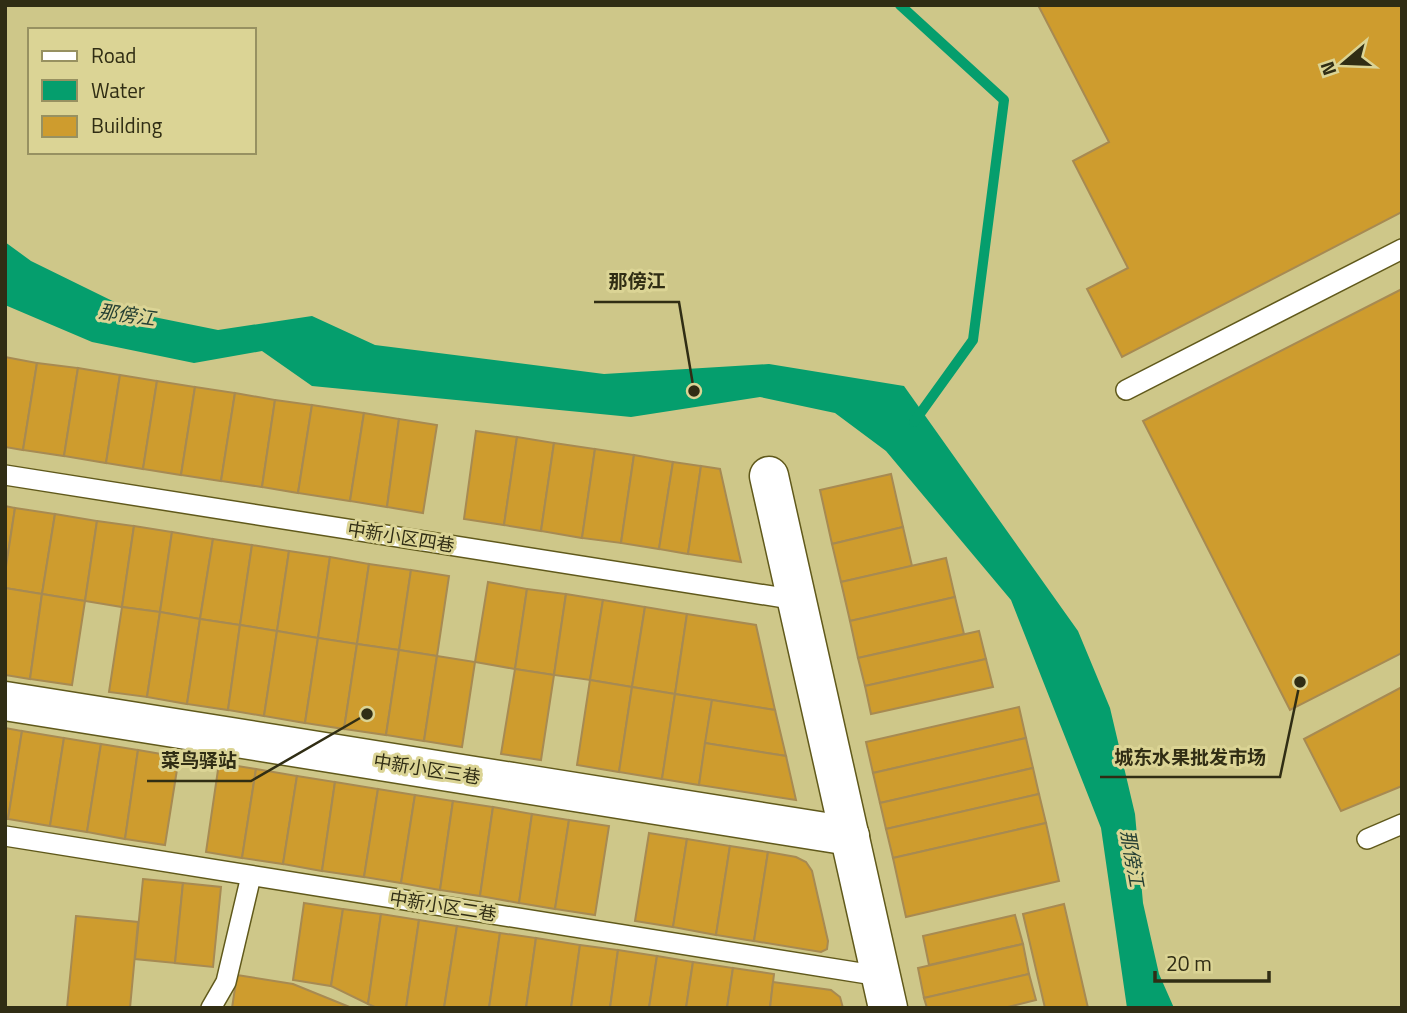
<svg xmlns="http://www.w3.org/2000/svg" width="1407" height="1013" font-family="'Titillium Web','Noto Sans SC',sans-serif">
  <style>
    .water { fill: #059e6d }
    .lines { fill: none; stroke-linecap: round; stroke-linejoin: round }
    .stream { stroke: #059e6d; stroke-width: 10 }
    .building { fill: #ce9c2e; stroke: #a78a52; stroke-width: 2 }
    .service-casing { stroke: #60591b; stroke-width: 22 }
    .minor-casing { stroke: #60591b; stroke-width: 41 }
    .service { stroke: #fff; stroke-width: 19 }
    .minor { stroke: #fff; stroke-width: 38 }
    .labels { text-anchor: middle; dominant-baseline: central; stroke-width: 6; stroke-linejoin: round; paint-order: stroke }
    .street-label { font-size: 18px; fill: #302d14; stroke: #dbd495 }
    .water-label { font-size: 19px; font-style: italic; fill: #264034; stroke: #dbd495 }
    .leader { fill: none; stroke: #302d14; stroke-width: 2.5 }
    .callout-dot { fill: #302d14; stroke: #dbd495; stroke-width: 2.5 }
    .callout-label { font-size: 19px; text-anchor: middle; font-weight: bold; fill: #302d14; stroke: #dbd495; stroke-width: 6; stroke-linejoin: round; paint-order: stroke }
  </style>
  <rect width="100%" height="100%" fill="#cec789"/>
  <polygon class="water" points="5,242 31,261 139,314 218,330 312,316 375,345 604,374 769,364 904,386 1078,631 1110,708 1135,814 1143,903 1159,974 1174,1008 1127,1008 1101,828 1011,600 886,451 835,413 760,397 631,417 312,386 262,351 194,363 92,342 5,305"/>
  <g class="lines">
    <polyline class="stream" points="900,5 1004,100 973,340 914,422"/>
  </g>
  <g class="building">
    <polygon points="1038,5 1402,5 1402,212 1122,357 1087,289 1128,268 1073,161 1109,142"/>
    <polygon points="1402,289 1402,653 1290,710 1143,421"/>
    <polygon points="5,357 37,363 23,450 5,447"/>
    <polygon points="37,363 78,368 64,456 23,450"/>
    <polygon points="78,368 120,375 106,463 64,456"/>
    <polygon points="120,375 157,381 143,469 106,463"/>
    <polygon points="157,381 195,387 181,475 143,469"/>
    <polygon points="195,387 235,393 221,481 181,475"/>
    <polygon points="235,393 275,400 262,487 221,481"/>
    <polygon points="275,400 312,405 298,493 262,487"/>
    <polygon points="312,405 364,413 350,501 298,493"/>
    <polygon points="364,413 399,419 387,507 350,501"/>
    <polygon points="399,419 437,425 423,513 387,507"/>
    <polygon points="476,431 517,437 504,525 464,519"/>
    <polygon points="517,437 554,443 541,531 504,525"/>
    <polygon points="554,443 595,449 582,538 541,531"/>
    <polygon points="595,449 634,455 621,543 582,538"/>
    <polygon points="634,455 673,462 659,549 621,543"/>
    <polygon points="673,462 701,466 688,554 659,549"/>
    <polygon points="701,466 720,469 741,562 688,554"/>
    <polygon points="891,474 903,527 832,544 820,490"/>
    <polygon points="5,506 15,508 5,573"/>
    <polygon points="15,508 55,514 42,594 5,588 5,573"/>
    <polygon points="55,514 97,521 85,601 42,594"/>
    <polygon points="97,521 134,526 122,607 85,601"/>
    <polygon points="134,526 172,532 160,612 122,607"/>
    <polygon points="903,527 912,566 841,582 832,544"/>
    <polygon points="172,532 213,539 200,619 160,612"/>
    <polygon points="213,539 252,545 240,625 200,619"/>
    <polygon points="252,545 289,551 277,631 240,625"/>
    <polygon points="289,551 330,557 318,638 277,631"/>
    <polygon points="330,557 369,564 357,644 318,638"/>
    <polygon points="946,558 955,597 850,621 841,582"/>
    <polygon points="369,564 411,570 399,650 357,644"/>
    <polygon points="411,570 449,576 437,656 399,650"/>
    <polygon points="488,582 527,589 515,669 475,662"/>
    <polygon points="5,588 42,594 30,679 5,675"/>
    <polygon points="527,589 566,594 554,675 515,669"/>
    <polygon points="42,594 85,601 72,685 30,679"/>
    <polygon points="566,594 603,600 590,680 554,675"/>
    <polygon points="955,597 964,634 858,658 850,621"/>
    <polygon points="603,600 645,607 632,687 590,680"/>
    <polygon points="122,607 160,612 147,697 109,692"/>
    <polygon points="645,607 687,614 675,694 632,687"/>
    <polygon points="160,612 200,619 187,704 147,697"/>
    <polygon points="687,614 756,625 775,710 675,694"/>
    <polygon points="200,619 240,625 228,710 187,704"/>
    <polygon points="240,625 277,631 264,716 228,710"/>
    <polygon points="277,631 318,638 305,723 264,716"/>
    <polygon points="979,631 986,659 865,686 858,658"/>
    <polygon points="318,638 357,644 344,729 305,723"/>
    <polygon points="357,644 399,650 386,735 344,729"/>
    <polygon points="399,650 437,656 424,741 386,735"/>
    <polygon points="437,656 475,662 462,747 424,741"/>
    <polygon points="986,659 993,687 871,714 865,686"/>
    <polygon points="515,669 554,675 541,760 501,754"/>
    <polygon points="590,680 632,687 619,772 577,765"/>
    <polygon points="632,687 675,694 662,779 619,772"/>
    <polygon points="1402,687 1402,786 1341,811 1304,739"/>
    <polygon points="675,694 712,700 699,785 662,779"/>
    <polygon points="712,700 775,710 786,756 705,743"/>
    <polygon points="1019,707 1026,738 873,773 866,742"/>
    <polygon points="5,728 22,731 8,819 5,819"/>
    <polygon points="22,731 64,738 50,826 8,819"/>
    <polygon points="64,738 101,744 87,832 50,826"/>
    <polygon points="1026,738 1033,768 880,803 873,773"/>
    <polygon points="705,743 786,756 796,800 699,785"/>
    <polygon points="101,744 138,750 125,839 87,832"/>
    <polygon points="138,750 179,757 165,845 125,839"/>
    <polygon points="219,763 256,769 242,858 206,852"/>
    <polygon points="1033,768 1039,794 886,829 880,803"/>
    <polygon points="256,769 297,776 283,864 242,858"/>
    <polygon points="297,776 335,782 322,871 283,864"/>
    <polygon points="335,782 378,789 364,877 322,871"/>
    <polygon points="378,789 415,795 401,883 364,877"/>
    <polygon points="1039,794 1046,823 893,858 886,829"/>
    <polygon points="415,795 453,801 440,890 401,883"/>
    <polygon points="453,801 493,807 480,896 440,890"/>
    <polygon points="493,807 532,814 519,903 480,896"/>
    <polygon points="532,814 569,820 555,909 519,903"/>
    <polygon points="569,820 609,826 595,915 555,909"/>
    <polygon points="1046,823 1059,881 906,917 893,858"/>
    <polygon points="649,833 687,839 673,927 635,921"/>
    <polygon points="687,839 730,846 716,935 673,927"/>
    <polygon points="730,846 768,852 754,941 716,935"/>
    <polygon points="768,852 796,857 806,862 812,871 828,941 827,949 821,952 754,941"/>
    <polygon points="143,879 183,883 175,963 135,959"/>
    <polygon points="183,883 221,887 213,967 175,963"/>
    <polygon points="304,903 343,909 331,986 293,980"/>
    <polygon points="1064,904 1088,1008 1045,1008 1023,914"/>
    <polygon points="343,909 381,914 368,1004 331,986"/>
    <polygon points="381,914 419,920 406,1008 377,1008 368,1004"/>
    <polygon points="1015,915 1023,944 929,965 923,936"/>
    <polygon points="76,916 138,922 130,1008 67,1008"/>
    <polygon points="419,920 457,926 444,1008 406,1008"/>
    <polygon points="457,926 500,933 489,1008 444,1008"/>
    <polygon points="500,933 536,938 526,1008 489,1008"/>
    <polygon points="536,938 580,945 571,1008 526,1008"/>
    <polygon points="1023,944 1029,974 924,998 918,968"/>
    <polygon points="580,945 618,950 610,1008 571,1008"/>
    <polygon points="618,950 657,956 649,1008 610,1008"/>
    <polygon points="657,956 693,962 686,1008 649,1008"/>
    <polygon points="693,962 733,968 727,1008 686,1008"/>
    <polygon points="733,968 774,974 770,1008 727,1008"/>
    <polygon points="1029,974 1036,1000 1004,1008 927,1008 924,998"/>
    <polygon points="237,975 293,984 352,1008 232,1008"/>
    <polygon points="773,982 831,990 840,997 843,1008 770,1008"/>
  </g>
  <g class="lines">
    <defs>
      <g id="service">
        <polyline points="1126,390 1402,249"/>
        <polyline points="5,475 797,600"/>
        <polyline points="5,836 880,976"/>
        <polyline points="1367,839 1402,824"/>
        <polyline points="211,1008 226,982 251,876"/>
      </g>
      <g id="minor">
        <polyline points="769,476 888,1008"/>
        <polyline points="5,701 850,836"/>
      </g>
    </defs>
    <use href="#service" class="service-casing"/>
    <use href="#minor" class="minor-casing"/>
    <use href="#service" class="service"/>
    <use href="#minor" class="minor"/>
  </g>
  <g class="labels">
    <g class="street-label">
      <text transform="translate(401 537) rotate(9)">中新小区四巷</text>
      <text transform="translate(427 769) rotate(9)">中新小区三巷</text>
      <text transform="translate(443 906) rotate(9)">中新小区二巷</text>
    </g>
    <g class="water-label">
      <text transform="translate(127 314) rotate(8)">那傍江</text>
      <text transform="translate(1133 858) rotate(80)">那傍江</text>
    </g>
  </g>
  <path class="leader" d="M694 391L679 302H594M1300 682L1280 777H1100M367 714L251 781H147"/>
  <g class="callout-dot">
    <circle cx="694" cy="391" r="7"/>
    <circle cx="1300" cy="682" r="7"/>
    <circle cx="367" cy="714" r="7"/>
  </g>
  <g class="callout-label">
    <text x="637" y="288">那傍江</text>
    <text x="1190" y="764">城东水果批发市场</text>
    <text x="199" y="767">菜鸟驿站</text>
  </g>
  <rect width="1407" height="1013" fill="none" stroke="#302d14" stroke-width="14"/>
  <rect x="28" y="28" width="228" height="126" fill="#dbd495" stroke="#979161" stroke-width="2"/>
  <rect x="42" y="51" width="35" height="10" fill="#ffffff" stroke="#979161" stroke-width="2"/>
  <text x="91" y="63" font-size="21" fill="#302d14">Road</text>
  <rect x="42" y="80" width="35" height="21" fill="#059e6d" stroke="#979161" stroke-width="2"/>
  <text x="91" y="98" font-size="21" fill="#302d14">Water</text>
  <rect x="42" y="116" width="35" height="21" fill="#ce9c2e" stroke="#979161" stroke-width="2"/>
  <text x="91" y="133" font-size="21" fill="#302d14">Building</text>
  <g transform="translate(1344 63) rotate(251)" stroke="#dbd495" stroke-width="5" paint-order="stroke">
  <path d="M0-5L12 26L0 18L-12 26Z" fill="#302d14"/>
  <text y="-10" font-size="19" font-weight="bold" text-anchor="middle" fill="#302d14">N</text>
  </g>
  <path d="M1155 971v10h114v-10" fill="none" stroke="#302d14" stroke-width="3.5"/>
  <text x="1166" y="971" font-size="21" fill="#302d14" stroke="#dbd495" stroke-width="5" paint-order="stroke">20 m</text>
</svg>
